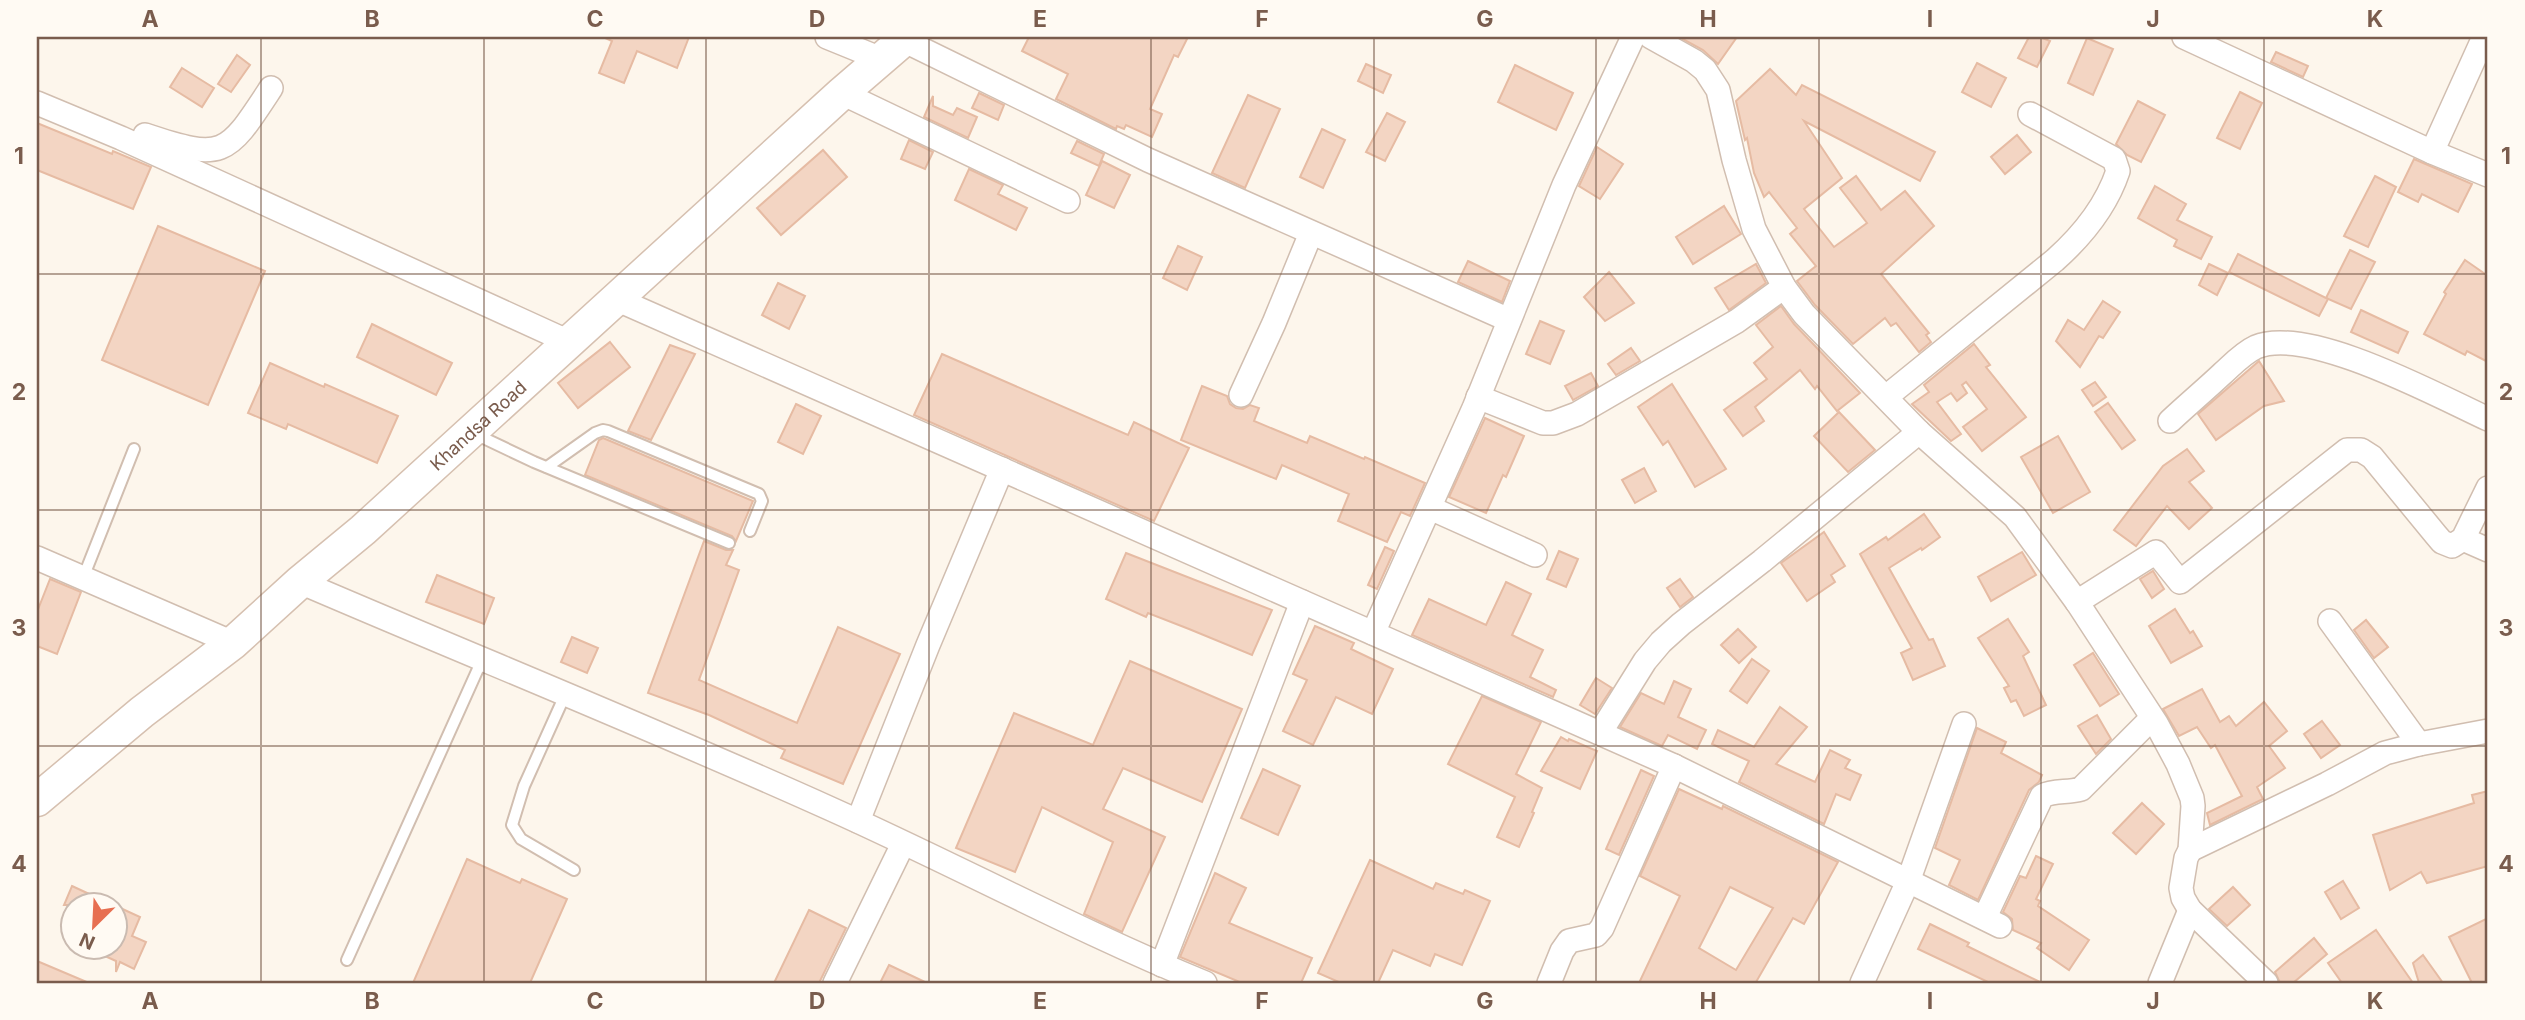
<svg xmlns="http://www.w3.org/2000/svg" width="2525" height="1020" font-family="Inter,sans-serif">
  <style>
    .building { fill: #f3d5c3; stroke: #e6bba3; stroke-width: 2; fill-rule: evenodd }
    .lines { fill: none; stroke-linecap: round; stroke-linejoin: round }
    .lane-casing { stroke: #d1beb0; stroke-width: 14 }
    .street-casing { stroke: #d1beb0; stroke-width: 26 }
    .secondary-casing { stroke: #d6c0b0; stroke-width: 35 }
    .lane { stroke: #fff; stroke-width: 10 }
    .street { stroke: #fff; stroke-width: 23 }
    .secondary { stroke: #fff; stroke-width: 32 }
    .grid { fill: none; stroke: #7a5c4d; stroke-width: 2; stroke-opacity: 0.55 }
    .labels { text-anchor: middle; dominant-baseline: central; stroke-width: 6; stroke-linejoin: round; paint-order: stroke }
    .street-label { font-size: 18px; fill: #7a5c4d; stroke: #fffaf3 }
    .neatline { fill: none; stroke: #7a5c4d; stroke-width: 2.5 }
    .grid-label { font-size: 23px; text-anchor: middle; font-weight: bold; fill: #7a5c4d }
  </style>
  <rect width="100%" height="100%" fill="#fdf6ec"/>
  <g class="building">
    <polygon points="603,37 689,37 677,68 637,51 624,83 599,73 612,41"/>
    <polygon points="1029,37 1188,37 1178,57 1174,55 1150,109 1162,114 1152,137 1126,125 1124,129 1117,126 1116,129 1056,99 1068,74 1022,51"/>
    <polygon points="1679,37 1737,37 1718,64 1703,50"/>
    <polygon points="2029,37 2040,37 2050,41 2037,67 2018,58"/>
    <polygon points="2087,38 2113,49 2093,95 2068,83"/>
    <polygon points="2276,52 2308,66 2303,77 2271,62"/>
    <polygon points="237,55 250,65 231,92 218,84"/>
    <polygon points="1977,63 2006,78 1991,107 1962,92"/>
    <polygon points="1366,64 1391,75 1383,93 1358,81"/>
    <polygon points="1515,65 1573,93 1556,130 1498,102"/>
    <polygon points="182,68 214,88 202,107 170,87"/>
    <polygon points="1770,69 1796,95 1802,85 1935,152 1920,181 1804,121 1842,178 1804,209 1834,247 1867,223 1840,188 1856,176 1881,210 1905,191 1934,226 1881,274 1929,333 1926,335 1931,342 1919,352 1896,323 1891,326 1885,318 1853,344 1815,305 1797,281 1816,266 1790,234 1797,228 1769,192 1764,197 1754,173 1747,138 1745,140 1736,101"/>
    <polygon points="2240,92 2262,103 2240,149 2217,138"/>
    <polygon points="979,93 1004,105 998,120 972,108"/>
    <polygon points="1248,95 1280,109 1245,188 1212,173"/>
    <polygon points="933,96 933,106 953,115 957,108 977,117 968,138 924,117"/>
    <polygon points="2138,101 2165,115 2141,162 2127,155 2116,144"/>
    <polygon points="1387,113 1405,122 1385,161 1366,152"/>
    <polygon points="37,123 112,154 113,151 151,167 133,209 37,170"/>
    <polygon points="1322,129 1345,140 1323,188 1300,177"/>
    <polygon points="2017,135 2031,152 2005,174 1991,157"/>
    <polygon points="909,140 933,152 925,169 901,159"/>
    <polygon points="1077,141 1104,154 1099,166 1071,153"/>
    <polygon points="1597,147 1623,164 1600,199 1579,186"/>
    <polygon points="823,150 847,177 781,235 757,208"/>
    <polygon points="2414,159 2472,184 2458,212 2422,194 2418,202 2398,192"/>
    <polygon points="1102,161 1130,175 1114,208 1086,195"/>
    <polygon points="969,169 1003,185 998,194 1027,208 1016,230 955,200"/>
    <polygon points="2375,176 2396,187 2368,247 2344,236"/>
    <polygon points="2155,186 2186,204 2177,220 2212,237 2201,259 2174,246 2177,240 2138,218"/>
    <polygon points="1724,206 1741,234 1693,264 1676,237"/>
    <polygon points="158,226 265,271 208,405 102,360"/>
    <polygon points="1178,246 1202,257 1187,290 1163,278"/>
    <polygon points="2350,250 2375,262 2351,309 2326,298"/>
    <polygon points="2238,254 2328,299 2319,316 2229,272"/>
    <polygon points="2465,260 2488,276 2488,362 2467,351 2465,355 2424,334 2446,294 2444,292"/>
    <polygon points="1468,261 1510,281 1502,302 1458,282"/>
    <polygon points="1756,264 1766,283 1729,310 1715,288"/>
    <polygon points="2209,264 2228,273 2217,295 2199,285"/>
    <polygon points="1609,272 1634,303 1605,321 1584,297"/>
    <polygon points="778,283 805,296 789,329 762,315"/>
    <polygon points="2103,301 2120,312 2103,338 2099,336 2080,367 2056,341 2068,320 2084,330"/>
    <polygon points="1781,306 1794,324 1860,393 1837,411 1817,386 1815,389 1800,370 1755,407 1764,421 1743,436 1724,410 1767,379 1754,363 1773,347 1756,325"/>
    <polygon points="2361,310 2408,332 2398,353 2351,332"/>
    <polygon points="1540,321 1564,331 1550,364 1526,354"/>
    <polygon points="372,324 452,363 436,395 357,357"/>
    <polygon points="610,342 630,367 578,408 558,383"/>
    <polygon points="1974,344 1990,365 1986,367 2026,417 1982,451 1963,427 1987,409 1966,382 1962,385 1967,393 1957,401 1951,393 1937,402 1961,434 1951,441 1912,404 1929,392 1924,385"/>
    <polygon points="670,345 695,354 651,440 628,431"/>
    <polygon points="1631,348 1640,361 1616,375 1608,364"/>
    <polygon points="942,354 1128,435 1134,422 1189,448 1154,521 914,415"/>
    <polygon points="2259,361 2284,401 2264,406 2216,440 2198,414"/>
    <polygon points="270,363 324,387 325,384 398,416 377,463 288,424 286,429 248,413"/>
    <polygon points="1591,373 1598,386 1573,400 1565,386"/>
    <polygon points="2095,382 2106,397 2093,406 2082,390"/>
    <polygon points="1672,384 1726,469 1695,487 1668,441 1663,445 1638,407"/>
    <polygon points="1202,386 1227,396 1230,404 1236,408 1243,409 1250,405 1259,408 1254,421 1307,443 1310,436 1364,459 1365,457 1425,483 1410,516 1401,512 1387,542 1338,521 1349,494 1282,465 1276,479 1181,440"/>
    <polygon points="2108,403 2135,440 2122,449 2095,412"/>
    <polygon points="796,404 821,416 803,454 778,442"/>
    <polygon points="1839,412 1875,450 1848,472 1814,436"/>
    <polygon points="1485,418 1524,436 1506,477 1503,475 1486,513 1449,497"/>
    <polygon points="2058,436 2090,492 2053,513 2021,457"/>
    <polygon points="603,438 753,501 736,541 732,536 585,475 599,440"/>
    <polygon points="2187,449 2204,471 2189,482 2212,508 2189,529 2167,506 2136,546 2114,530 2163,466"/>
    <polygon points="1644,468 1656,491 1635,503 1622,480"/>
    <polygon points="1924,514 1940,537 1922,550 1921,548 1889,568 1929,640 1933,639 1945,666 1913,680 1901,653 1912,648 1860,554 1886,537 1888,540"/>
    <polygon points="1824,532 1845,566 1831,575 1835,582 1807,601 1781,563"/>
    <polygon points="704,541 726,550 733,550 726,565 739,570 699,680 797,723 838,627 900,654 843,784 781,758 785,750 709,715 648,693"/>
    <polygon points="1385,547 1394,551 1377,589 1368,585"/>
    <polygon points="1559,551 1578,559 1566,587 1547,579"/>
    <polygon points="2022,552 2036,575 1991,601 1978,577"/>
    <polygon points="1126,553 1272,610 1252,655 1189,629 1148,613 1146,617 1106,599"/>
    <polygon points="2153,571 2164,589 2152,598 2140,579"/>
    <polygon points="437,575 494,598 484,624 426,602"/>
    <polygon points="50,579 81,592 57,654 37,646 37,612"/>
    <polygon points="1680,579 1693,597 1680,607 1667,588"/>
    <polygon points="1506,582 1531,594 1512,635 1543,650 1530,677 1556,690 1553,697 1412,635 1429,599 1486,625"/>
    <polygon points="2175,609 2190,633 2193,631 2202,646 2171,663 2149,626"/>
    <polygon points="2008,619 2029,652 2023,656 2046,705 2024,716 2016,700 2011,702 2004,688 2009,686 1978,638"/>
    <polygon points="2366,620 2388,647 2374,658 2354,630"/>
    <polygon points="1315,626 1354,643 1351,649 1393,669 1372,714 1336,697 1313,745 1283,731 1307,680 1293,674"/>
    <polygon points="1738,629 1756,647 1739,663 1721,645"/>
    <polygon points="572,637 598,648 587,673 561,662"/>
    <polygon points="2093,653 2119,694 2100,706 2074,665"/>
    <polygon points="1752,659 1769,671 1747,703 1730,691"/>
    <polygon points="1130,661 1242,709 1202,802 1123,768 1103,809 1165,837 1122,932 1084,914 1113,842 1042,807 1015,872 956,848 1014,713 1093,745"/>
    <polygon points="1596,678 1612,688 1595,714 1580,705"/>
    <polygon points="1674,681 1691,689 1678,717 1706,730 1697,749 1668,735 1662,746 1620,727 1641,693 1664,704"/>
    <polygon points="2202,689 2220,722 2229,716 2236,726 2264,702 2287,731 2269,746 2285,768 2257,787 2263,799 2210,825 2207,813 2242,796 2215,745 2211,748 2197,727 2179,736 2163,709"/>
    <polygon points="1482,696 1541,722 1516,774 1542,788 1532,812 1534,813 1519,847 1497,837 1515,797 1448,764"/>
    <polygon points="1780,707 1807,727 1776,764 1815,782 1830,750 1850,760 1845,768 1861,775 1850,800 1836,794 1824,824 1739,782 1749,761 1712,744 1718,730 1754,747"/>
    <polygon points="2097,715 2111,739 2096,754 2078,726"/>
    <polygon points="2322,721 2340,745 2321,758 2304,734"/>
    <polygon points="1977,728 2006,742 2001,753 2042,775 2039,782 2029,790 1978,900 1949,885 1960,860 1935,848"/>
    <polygon points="1561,737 1568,741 1569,739 1597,751 1580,789 1541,771"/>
    <polygon points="1263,769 1300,786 1278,835 1241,818"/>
    <polygon points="1641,770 1654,776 1619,855 1606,849"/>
    <path d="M1679 789 1722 809 1723 806 1727 808 1838 862 1804 924 1793 918 1756 982 1758 983H1639L1680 896 1640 876ZM1730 887 1773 908 1736 970 1699 948Z"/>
    <polygon points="2488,791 2488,866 2427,883 2421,872 2390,890 2373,835 2474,803 2472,795"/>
    <polygon points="2142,803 2164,824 2136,854 2113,833"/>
    <polygon points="2036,856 2053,864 2036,899 2040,901 2038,906 2089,940 2069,970 2037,948 2041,943 2013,930 2012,919 2003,912 2020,876 2026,878"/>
    <polygon points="467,859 520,883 522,879 567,899 530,983 413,983"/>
    <polygon points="1370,860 1433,889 1436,883 1463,894 1465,890 1490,901 1462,965 1435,954 1430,966 1393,950 1378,983 1341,983 1318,973"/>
    <polygon points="1215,873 1246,888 1229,923 1312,958 1301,983 1242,983 1180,957"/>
    <polygon points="2343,881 2359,908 2341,919 2325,892"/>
    <polygon points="72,886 113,905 64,905"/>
    <polygon points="2233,887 2250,905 2227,926 2209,909"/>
    <polygon points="116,906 140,917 132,936 146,942 134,969 120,962 116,972 116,961 85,947 116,947"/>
    <polygon points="809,910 846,928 819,983 774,983"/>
    <polygon points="2488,918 2488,983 2472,983 2449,937"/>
    <polygon points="1930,924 1969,943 1967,946 2042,983 1990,983 1918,949"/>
    <polygon points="2376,930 2413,983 2342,983 2328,963"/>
    <polygon points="2314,938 2327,954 2293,983 2280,983 2275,972"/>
    <polygon points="2423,955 2443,983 2419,983 2413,963"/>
    <polygon points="37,961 89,983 37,983"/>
    <polygon points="889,965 927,983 880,983"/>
  </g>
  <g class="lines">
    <defs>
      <g id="lane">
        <polyline points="475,434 534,462 729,543"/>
        <polyline points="547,467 595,433 603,430 608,431 759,494 762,501 750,531"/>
        <polyline points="83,578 134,449"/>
        <polyline points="565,695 524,786 512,825 521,839 574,870"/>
        <polyline points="347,960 482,660"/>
      </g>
      <g id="street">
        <polyline points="827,37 881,59"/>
        <polyline points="1651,37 1694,61 1705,70 1718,90 1734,160 1754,229 1784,287 1804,314 1919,432 2015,517 2077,602 2156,723 2178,764 2192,798 2193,806 2190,850 2186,858 2181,888 2183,898 2190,910 2266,983"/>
        <polyline points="2184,37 2432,152 2488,175"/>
        <polyline points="903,40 1148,160 1509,320"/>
        <polyline points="842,93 1068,201"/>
        <polyline points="37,103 121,138 569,342"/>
        <path d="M145 135C225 162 227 155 271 88"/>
        <polyline points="2432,152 2484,37"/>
        <polyline points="616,299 1674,766 2000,926"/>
        <polyline points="1241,395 1274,323 1311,233"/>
        <polyline points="1478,397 1543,423 1553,423 1577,414 1737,321 1784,287"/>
        <path d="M1886 397 2055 260C2083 235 2106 207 2118 171L2114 159 2030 114"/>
        <path d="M2170 421C2187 405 2205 390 2222 374 2232 365 2243 353 2256 347 2308 325 2438 396 2488 419"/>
        <polyline points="1430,508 1535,555"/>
        <polyline points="2463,539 2488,550"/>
        <polyline points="37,558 233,643"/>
        <path d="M300 582C477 658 656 730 831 809 956 865 1078 931 1205 983"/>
        <polyline points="2077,602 2156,552 2180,582 2347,450 2361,450 2372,457 2436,535 2442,542 2452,546 2463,539 2488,488"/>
        <polyline points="2330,621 2419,744"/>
        <polyline points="1373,633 1474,408 1564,185 1633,37"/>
        <polyline points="1600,733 1645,661 1661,642 1681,624 1762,561 1919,432"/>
        <polyline points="858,821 928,645 1002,469"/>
        <polyline points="2190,850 2327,784 2385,753 2419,744 2488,731"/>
        <path d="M1985 917 2042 796C2054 790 2068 793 2081 789L2152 718"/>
        <polyline points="1162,965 1302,602"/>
        <polyline points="835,983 903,844"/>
        <polyline points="1549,983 1562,951 1569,941 1596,935 1602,928 1674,766"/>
        <polyline points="1862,983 1909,879 1964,724"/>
        <polyline points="2160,983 2190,910"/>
      </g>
      <g id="secondary">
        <path id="s1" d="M37 800 142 712 233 643 300 582 363 530 842 93 907 37"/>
      </g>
    </defs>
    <use href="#lane" class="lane-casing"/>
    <use href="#street" class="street-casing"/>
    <use href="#secondary" class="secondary-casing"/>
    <use href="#lane" class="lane"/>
    <use href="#street" class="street"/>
    <use href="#secondary" class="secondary"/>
  </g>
  <path class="grid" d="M261 37V983M484 37V983M706 37V983M929 37V983M1151 37V983M1374 37V983M1596 37V983M1819 37V983M2041 37V983M2264 37V983M37 274H2488M37 510H2488M37 746H2488"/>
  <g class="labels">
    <g class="street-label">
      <text stroke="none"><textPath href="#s1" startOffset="579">Khandsa Road</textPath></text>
    </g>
  </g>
  <rect width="2525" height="1020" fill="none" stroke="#fffaf3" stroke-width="77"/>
  <g transform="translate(94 926) rotate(204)"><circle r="33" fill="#fffaf3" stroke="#cabbb1" stroke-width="2"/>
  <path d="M0-5L12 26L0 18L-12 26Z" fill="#e76f51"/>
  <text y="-10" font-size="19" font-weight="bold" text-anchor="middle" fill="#7a5c4d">N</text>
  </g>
  <rect x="38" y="38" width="2448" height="944" class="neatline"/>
  <g class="grid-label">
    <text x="150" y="27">A</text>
    <text x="372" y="27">B</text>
    <text x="595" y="27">C</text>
    <text x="817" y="27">D</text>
    <text x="1040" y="27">E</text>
    <text x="1262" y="27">F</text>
    <text x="1485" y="27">G</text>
    <text x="1708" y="27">H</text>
    <text x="1930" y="27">I</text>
    <text x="2153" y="27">J</text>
    <text x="2375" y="27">K</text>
    <text x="19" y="164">1</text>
    <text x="2506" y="164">1</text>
    <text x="19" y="400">2</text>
    <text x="2506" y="400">2</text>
    <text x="19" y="636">3</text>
    <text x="2506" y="636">3</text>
    <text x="19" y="872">4</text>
    <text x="2506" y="872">4</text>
    <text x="150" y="1009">A</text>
    <text x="372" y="1009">B</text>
    <text x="595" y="1009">C</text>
    <text x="817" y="1009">D</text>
    <text x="1040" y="1009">E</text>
    <text x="1262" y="1009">F</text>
    <text x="1485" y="1009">G</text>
    <text x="1708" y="1009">H</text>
    <text x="1930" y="1009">I</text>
    <text x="2153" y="1009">J</text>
    <text x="2375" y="1009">K</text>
  </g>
</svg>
